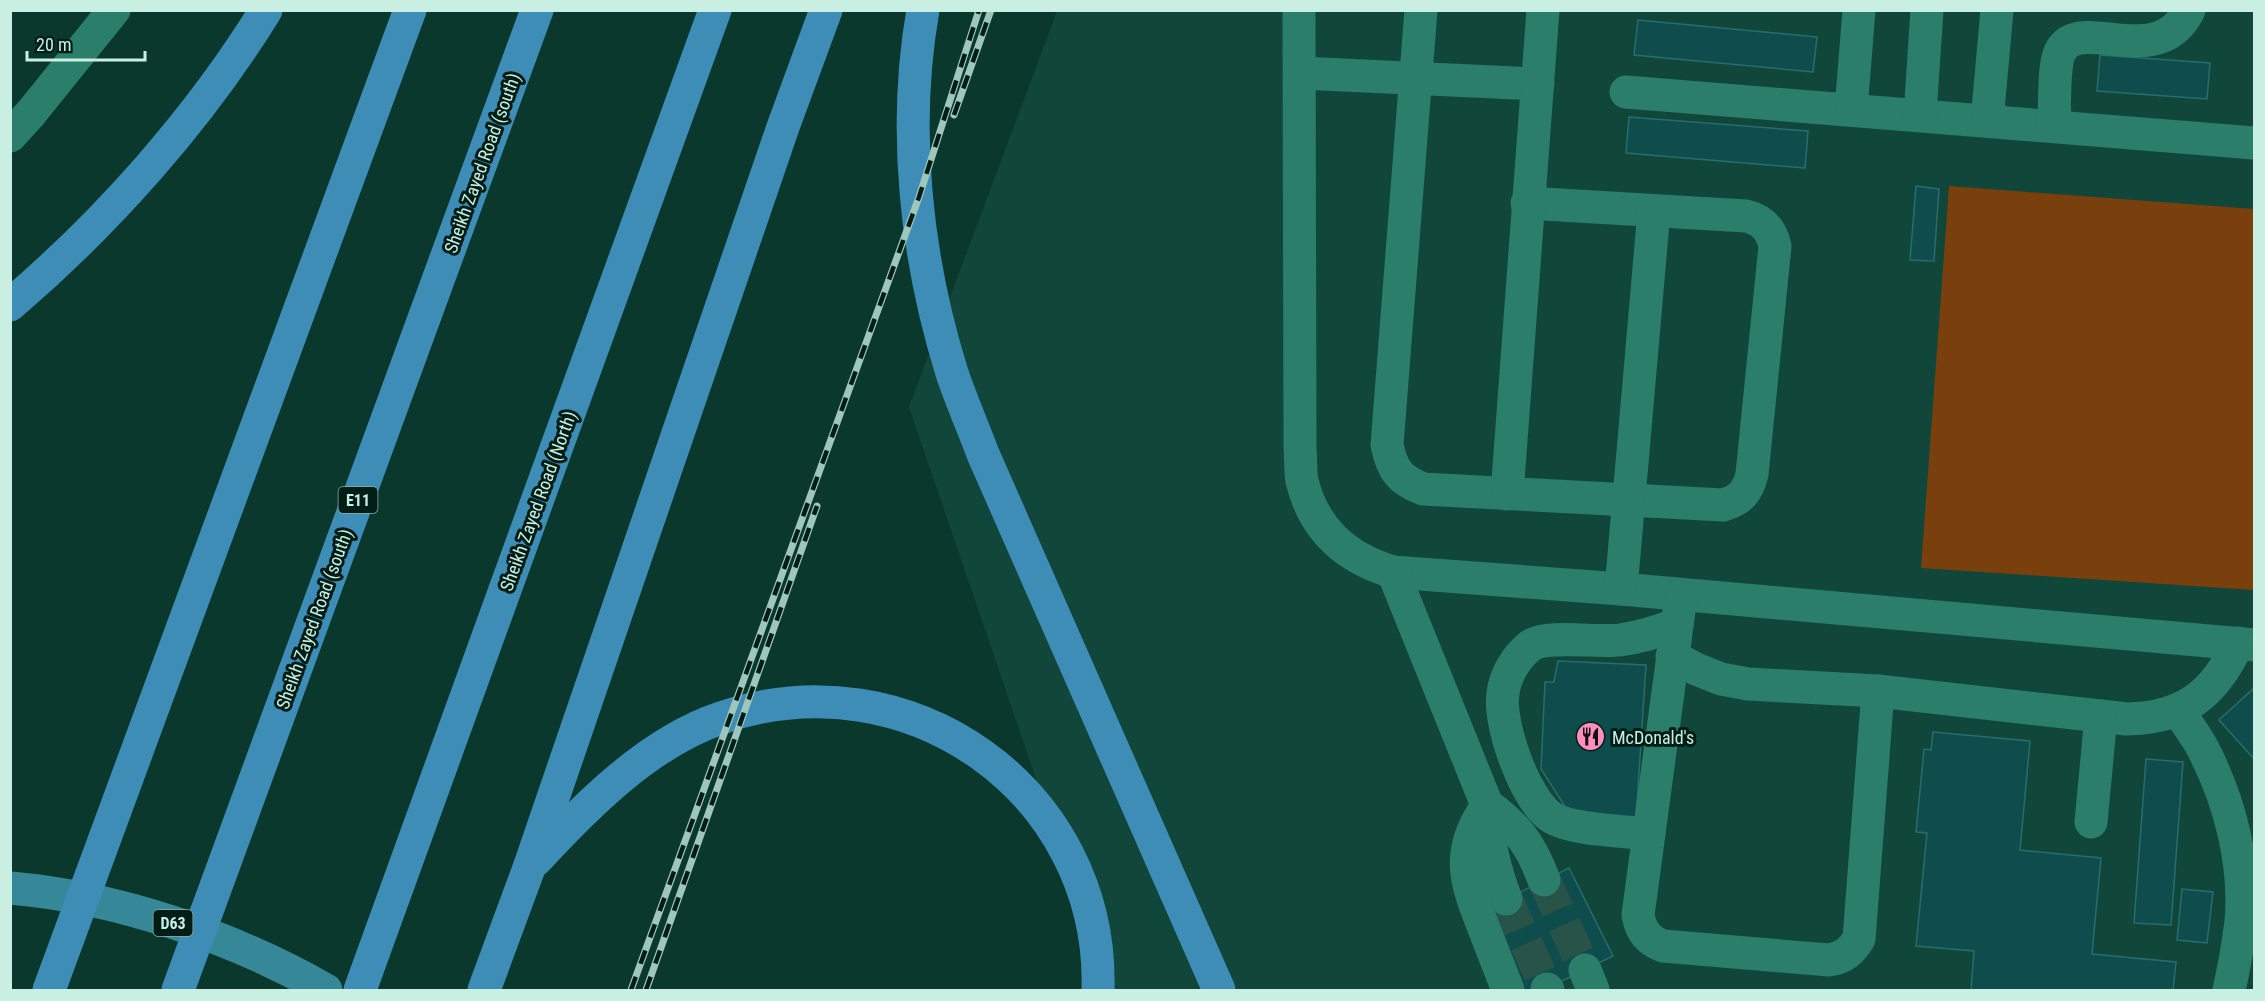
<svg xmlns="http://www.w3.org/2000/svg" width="2265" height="1001" font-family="'Roboto Condensed',sans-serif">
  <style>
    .built { fill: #11463b }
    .pitch { fill: #793f0d }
    .building { fill: #0f4d4d; stroke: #276d6c; stroke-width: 1.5 }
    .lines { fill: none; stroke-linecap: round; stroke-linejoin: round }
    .minor-tunnel { stroke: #275348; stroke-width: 33; stroke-dasharray: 33 16; stroke-linecap: butt }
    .minor { stroke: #2a7e6a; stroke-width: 33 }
    .major { stroke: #368798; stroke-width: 33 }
    .highway { stroke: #3e8db6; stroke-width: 33 }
    .rail-casing { stroke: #9ec6ba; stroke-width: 7 }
    .rail { stroke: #001d16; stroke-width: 4.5; stroke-dasharray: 14; stroke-linecap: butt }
    .labels { text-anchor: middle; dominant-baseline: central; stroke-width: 6; stroke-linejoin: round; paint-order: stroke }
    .shield { fill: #001d16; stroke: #8db0a6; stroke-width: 1.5 }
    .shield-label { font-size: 16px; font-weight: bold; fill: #c9efe3 }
    .street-label { font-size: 18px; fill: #c9efe3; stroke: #001d16 }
    .poi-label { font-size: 18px; fill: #c9efe3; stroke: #001d16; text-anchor: start }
  </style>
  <rect width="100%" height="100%" fill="#0a382d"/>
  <polygon class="built" points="1057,11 2254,11 2254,990 1108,990 909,407"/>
  <polygon class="pitch" points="1949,186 2254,209 2254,590 1921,568"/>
  <g class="building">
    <polygon points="1638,20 1817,37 1813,72 1634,55"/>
    <polygon points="2100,55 2210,63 2207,99 2097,91"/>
    <polygon points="1629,117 1808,131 1805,168 1626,153"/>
    <polygon points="1916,186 1939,189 1934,261 1910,260"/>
    <polygon points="1558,661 1646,665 1636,819 1571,816 1541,769 1545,682 1554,682"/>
    <polygon points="2254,688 2254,759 2219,720"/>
    <polygon points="1933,732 2030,741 2020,850 2101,858 2092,954 2176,962 2173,990 1971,990 1974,951 1916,946 1927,833 1916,832 1924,749 1931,750"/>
    <polygon points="2146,759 2183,762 2171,925 2134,923"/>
    <polygon points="1569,868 1613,956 1544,990 1518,990 1480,912"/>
    <polygon points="2182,889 2213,892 2207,943 2177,940"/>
  </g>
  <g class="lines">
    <g class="minor-tunnel">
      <polyline points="1544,880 1585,970"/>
      <polyline points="1506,899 1547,989"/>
    </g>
    <g class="minor">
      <path d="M1299 10 1300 448C1301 458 1300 470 1302 481 1314 530 1346 558 1393 572L1621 589 2254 645"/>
      <path d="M1421 10 1387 445C1392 470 1400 480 1423 489L1723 505C1741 500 1748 491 1752 474L1775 246C1771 229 1763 220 1746 216L1527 203"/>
      <polyline points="1300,73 1538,84"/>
      <polyline points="1626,92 2254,143"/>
      <polyline points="1851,110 1859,10"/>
      <polyline points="1920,115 1927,10"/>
      <polyline points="1987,121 1997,10"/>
      <path d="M2054 126C2055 109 2053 66 2060 52 2079 12 2157 74 2189 10"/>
      <polyline points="10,136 31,113 114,10"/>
      <polyline points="1507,494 1543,10"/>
      <path d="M1393 572 1487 805C1487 839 1494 868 1506 899"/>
      <polyline points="1621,589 1654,211"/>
      <path d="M1681 596 1638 915C1641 932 1648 940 1663 946L1829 960C1844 958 1851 951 1859 939L1878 691"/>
      <path d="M1672 656 1696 669 1721 679 1748 684 1878 691 2127 719C2184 718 2215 694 2238 643"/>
      <path d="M2178 710C2186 723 2196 735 2203 749 2230 801 2246 864 2241 922 2238 945 2234 968 2229 990"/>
      <path d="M1487 805C1518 827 1531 845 1544 880"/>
      <path d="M1483 812C1456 854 1466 883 1483 926 1491 947 1500 969 1508 990"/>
      <polyline points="2091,822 2101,716"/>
      <path d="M1649 834C1624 831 1570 830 1551 817 1525 799 1498 724 1503 693 1505 676 1516 657 1530 646 1547 634 1596 643 1620 640 1640 637 1658 632 1677 624"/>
      <polyline points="1585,970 1593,990"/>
      <polyline points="1547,989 1548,990"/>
    </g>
    <path class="major" d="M10 888C117 897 233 937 326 990"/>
    <g class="highway">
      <path d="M923 10C902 129 916 258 952 373 961 400 973 427 983 454L1219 990"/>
      <path d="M10 305C107 222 199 119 266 10"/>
      <path d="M536 860C586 806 649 742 721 718 908 653 1104 791 1098 990"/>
      <polyline points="49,990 410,10"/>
      <polyline points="178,990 537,10"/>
      <polyline points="360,990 715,10"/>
      <polyline points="484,990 529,868 783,127 826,10"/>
    </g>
    <defs>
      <g id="rail">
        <polyline points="954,115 991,10"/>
        <polyline points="631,990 919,197 979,10"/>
        <polyline points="646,990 817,506"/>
      </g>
    </defs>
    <use href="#rail" class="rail-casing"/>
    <use href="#rail" class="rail"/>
  </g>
  <defs>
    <symbol id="restaurant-disc" viewBox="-11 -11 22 22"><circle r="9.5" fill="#fe8ebd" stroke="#001d16"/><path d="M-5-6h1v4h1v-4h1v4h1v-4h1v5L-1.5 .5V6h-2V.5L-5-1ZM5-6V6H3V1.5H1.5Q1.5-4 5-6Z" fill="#111"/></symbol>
  </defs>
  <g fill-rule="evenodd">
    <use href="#restaurant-disc" x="1574" y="720" width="33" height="33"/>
  </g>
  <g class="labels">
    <g class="shield">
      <rect x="338.5" y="487" width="39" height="26" rx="4.5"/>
      <rect x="153.5" y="910" width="39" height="26" rx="4.5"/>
    </g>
    <g class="shield-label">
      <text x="358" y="500">E11</text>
      <text x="173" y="923">D63</text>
    </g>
    <g class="street-label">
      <text transform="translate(482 163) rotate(-70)">Sheikh Zayed Road (south)</text>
      <text transform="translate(538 501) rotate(-70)">Sheikh Zayed Road (North)</text>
      <text transform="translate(314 619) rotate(-70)">Sheikh Zayed Road (south)</text>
    </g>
    <g class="poi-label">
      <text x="1612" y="737">McDonald's</text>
    </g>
  </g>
  <rect width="2265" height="1001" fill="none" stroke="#c9efe3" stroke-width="24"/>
  <path d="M27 51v9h118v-9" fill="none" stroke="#c9efe3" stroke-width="3"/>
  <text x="36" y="51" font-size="18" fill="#c9efe3" stroke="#001d16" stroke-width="4.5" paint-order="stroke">20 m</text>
</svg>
